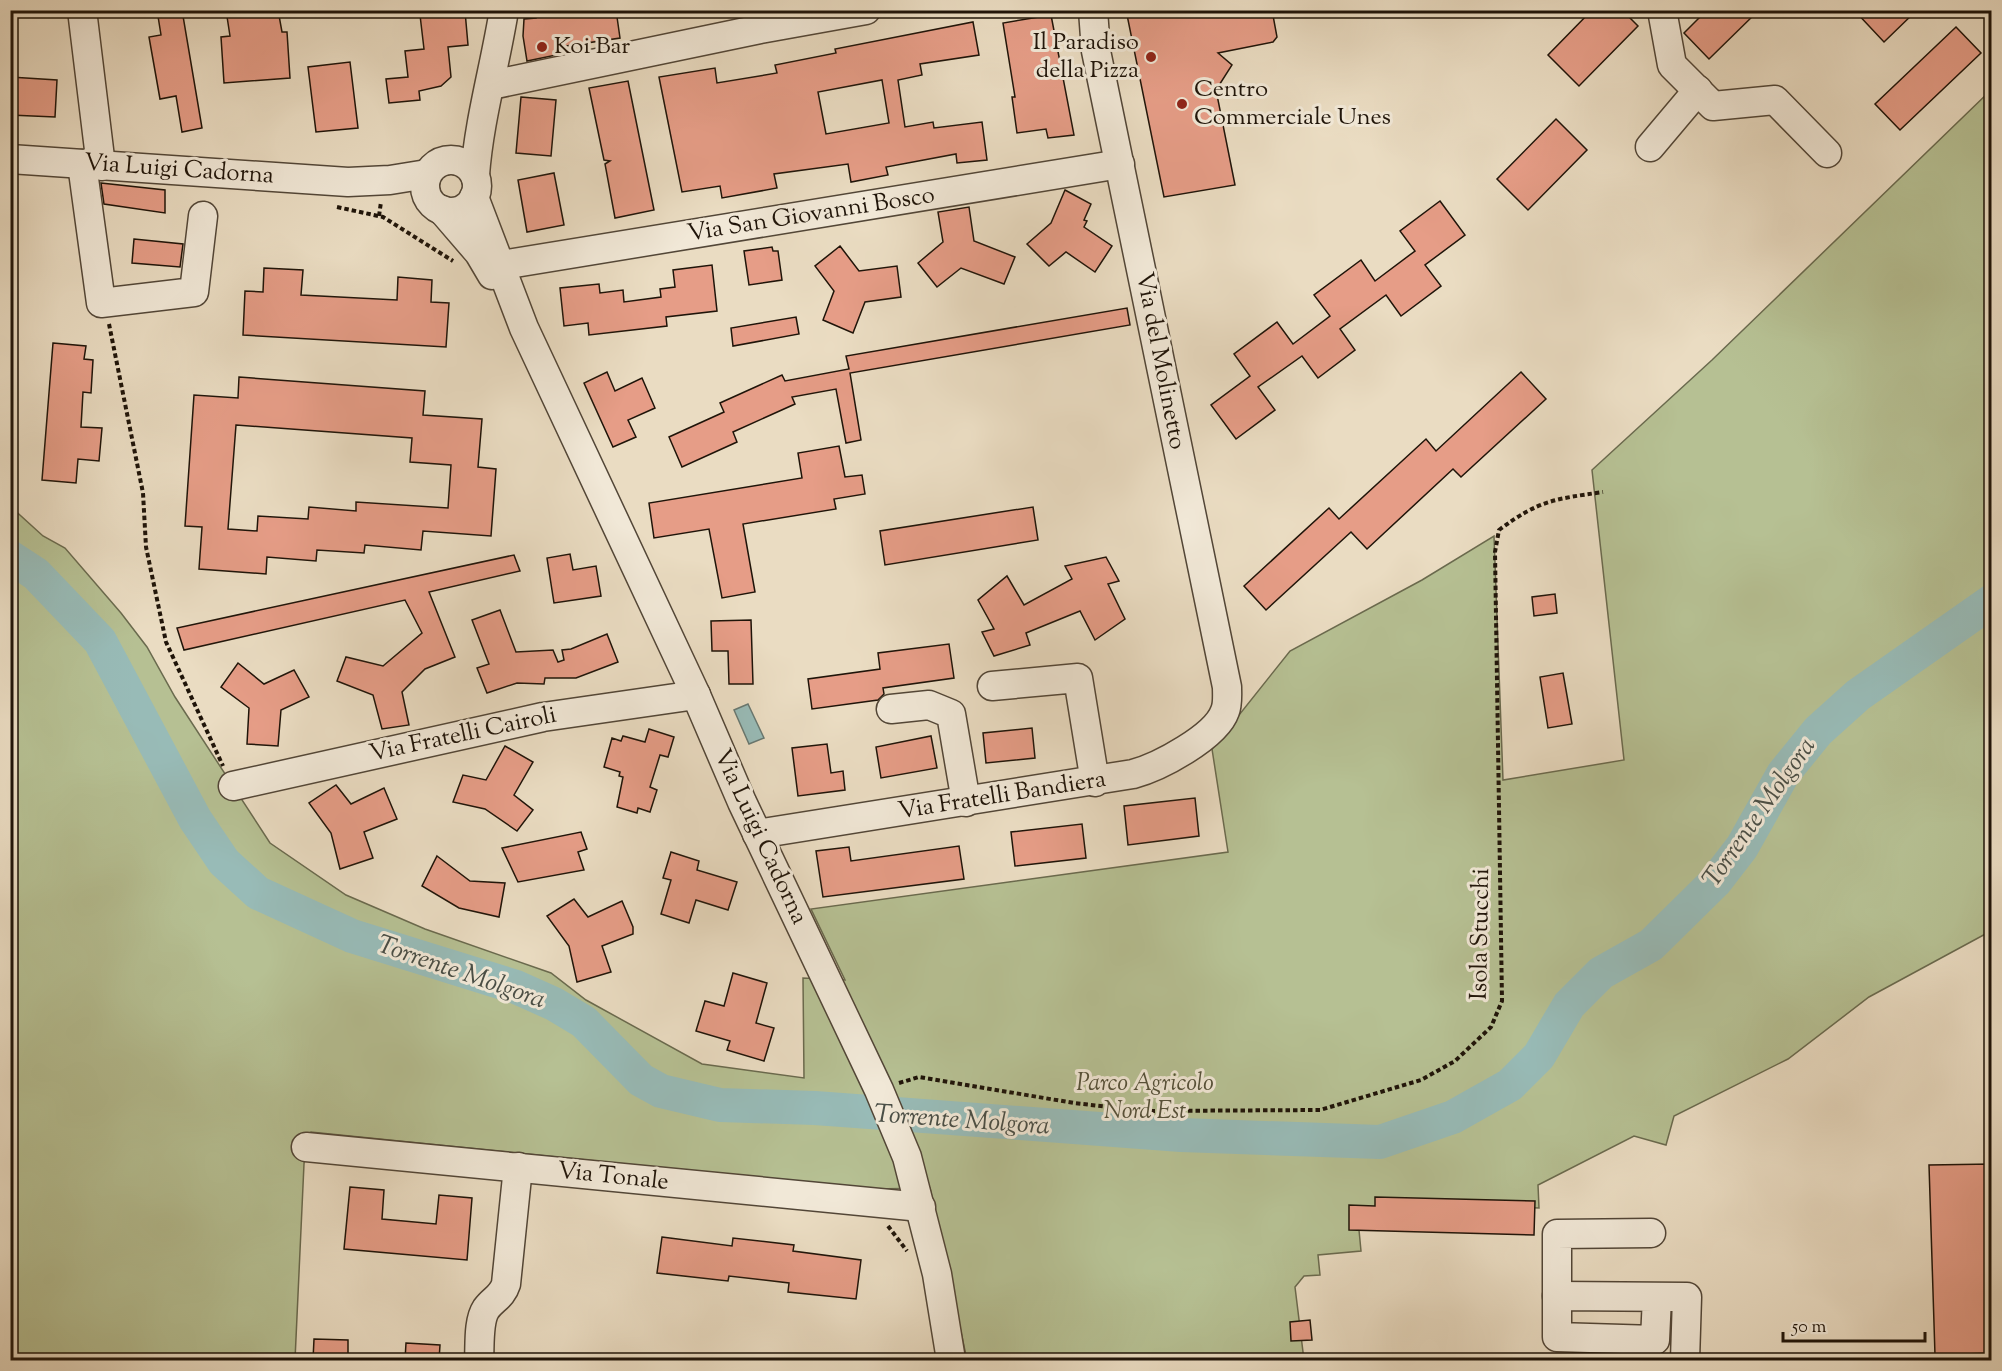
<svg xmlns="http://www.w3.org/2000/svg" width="2002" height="1371" font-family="'Sorts Mill Goudy',serif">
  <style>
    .green { fill: #b6c093; stroke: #6a6a4e; stroke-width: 1.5 }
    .water { fill: #98bbb7; stroke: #687871; stroke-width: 1.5 }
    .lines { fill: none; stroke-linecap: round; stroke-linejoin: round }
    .river { stroke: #98bbb7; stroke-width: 34 }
    .building { fill: #e69d87; stroke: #1f1409; stroke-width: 1.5; fill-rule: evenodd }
    .minor-casing { stroke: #524637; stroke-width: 31 }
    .path { stroke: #1f1409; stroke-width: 4; stroke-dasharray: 4.5 3; stroke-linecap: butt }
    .minor { stroke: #f1e8d7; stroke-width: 28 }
    .poi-dot { fill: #8f2418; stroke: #f1e8d7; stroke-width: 2 }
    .labels { text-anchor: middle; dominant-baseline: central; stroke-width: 6; stroke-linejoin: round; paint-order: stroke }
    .poi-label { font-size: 24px; fill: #1f1409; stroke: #f1e8d7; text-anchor: start }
    .street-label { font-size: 24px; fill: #1f1409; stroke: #f1e8d7 }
    .park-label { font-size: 24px; font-style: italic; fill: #545039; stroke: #f1e8d7 }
    .water-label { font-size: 26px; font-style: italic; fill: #494e46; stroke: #f1e8d7 }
  </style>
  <rect width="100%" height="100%" fill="#eadcc2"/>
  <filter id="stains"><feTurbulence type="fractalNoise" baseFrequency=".00333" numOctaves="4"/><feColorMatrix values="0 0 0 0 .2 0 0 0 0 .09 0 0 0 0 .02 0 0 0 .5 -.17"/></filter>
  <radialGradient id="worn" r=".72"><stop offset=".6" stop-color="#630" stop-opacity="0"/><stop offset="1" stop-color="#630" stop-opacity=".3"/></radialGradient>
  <polygon class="green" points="1991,90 1991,931 1869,997 1788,1059 1674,1116 1666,1145 1634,1136 1538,1185 1539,1208 1384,1202 1359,1230 1361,1251 1318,1255 1320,1275 1304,1276 1295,1287 1304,1360 967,1360 930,1188 873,1189 311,1132 307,1139 304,1164 295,1360 11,1360 10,506 43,536 65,548 121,613 147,647 175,697 270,843 346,895 425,929 551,973 586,1000 702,1064 804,1078 803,978 845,980 811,909 1228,852 1212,749 1290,651 1422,580 1494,536 1503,780 1624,760 1592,470 1712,360"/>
  <polygon class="water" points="748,704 764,738 749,744 734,710"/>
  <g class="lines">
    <polyline class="river" points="10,557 36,574 100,641 195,819 224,862 258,893 352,936 516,987 554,1004 584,1022 641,1080 661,1091 720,1105 815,1108 1181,1135 1380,1142 1453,1117 1510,1085 1539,1056 1569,1005 1601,973 1651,945 1715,882 1742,847 1783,774 1818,731 1858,695 1992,601"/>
  </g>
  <g class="building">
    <polygon points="157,10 182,10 202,128 182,132 176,96 160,99 149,37 161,35"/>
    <polygon points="226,10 278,10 282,32 287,32 290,78 224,83 221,37 230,36"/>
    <polygon points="535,10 616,10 620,38 560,47 561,54 527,61 523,36 524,19 536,18"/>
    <polygon points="1126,10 1272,10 1277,37 1273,42 1218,53 1232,65 1216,90 1235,185 1164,197"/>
    <polygon points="1592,10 1622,10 1638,26 1579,86 1548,55"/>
    <polygon points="1707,10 1759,10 1709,59 1684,33"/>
    <polygon points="1854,10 1917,10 1884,42"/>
    <polygon points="465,11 468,45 448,47 451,77 441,86 419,91 420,100 389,103 386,79 408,77 405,51 424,49 420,15"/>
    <polygon points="1051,15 1074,135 1048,138 1046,129 1017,133 1012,97 1015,97 1003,23"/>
    <path d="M973 22 979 55 920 64 922 75 898 80 905 127 933 122 934 128 982 122 987 160 957 163 956 154 886 167 888 175 851 182 848 164 774 174 777 188 722 198 720 186 682 192 659 77 715 68 717 83 777 73 775 65 836 53 835 49ZM882 80 889 123 826 134 818 92Z"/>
    <polygon points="1956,27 1981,53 1900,130 1875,104"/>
    <polygon points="350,62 358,128 316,132 308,67"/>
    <polygon points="10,77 57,80 55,117 10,115"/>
    <polygon points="628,81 654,210 615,218 605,164 610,161 604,160 589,88"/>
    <polygon points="521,97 556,100 551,156 516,153"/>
    <polygon points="1556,119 1587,150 1528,210 1497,179"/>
    <polygon points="554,173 564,225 527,232 518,180"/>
    <polygon points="101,183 165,190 165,213 104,204"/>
    <polygon points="1065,190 1091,204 1084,220 1087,221 1084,227 1112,246 1095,272 1066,252 1049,266 1027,244 1051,223"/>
    <polygon points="1440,201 1465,235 1425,265 1441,286 1401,316 1386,295 1340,329 1355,350 1318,378 1302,356 1258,387 1275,410 1236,439 1211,405 1250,376 1234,354 1277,322 1293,344 1330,316 1314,295 1361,260 1375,281 1415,251 1400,231"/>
    <polygon points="969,207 974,241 1015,257 1004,284 961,268 937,287 918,263 943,242 938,212"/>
    <polygon points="134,239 183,244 180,267 132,263"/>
    <polygon points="840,246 859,271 897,266 901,297 865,302 853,333 823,320 834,291 815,266"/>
    <polygon points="772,247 773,251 778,251 782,280 749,285 744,251"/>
    <polygon points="712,265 717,311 666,317 667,326 589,335 588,323 564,326 560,288 599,284 600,293 623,290 624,302 661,297 660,289 675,287 673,270"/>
    <polygon points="264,268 303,270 301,295 397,300 398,277 432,280 431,302 449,303 446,347 243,335 245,291 263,292"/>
    <polygon points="1127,308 1130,325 850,373 861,440 846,443 836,389 792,397 795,404 733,432 737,442 682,467 669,437 724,412 720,403 782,375 785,381 849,369 846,356"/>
    <polygon points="796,317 799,334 733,346 731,328"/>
    <polygon points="53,343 86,346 84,359 93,360 91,393 83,392 81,427 102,428 99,461 78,459 76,483 42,480"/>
    <polygon points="607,372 615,391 642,378 655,408 628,420 636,437 613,447 584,383"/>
    <polygon points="1521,372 1546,399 1461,477 1453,469 1367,549 1351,532 1266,610 1244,586 1329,508 1339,519 1426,439 1436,451"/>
    <path d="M239 377 425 391 423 415 482 419 478 467 496 469 491 536 423 531 421 550 365 545 364 553 317 550 316 561 267 557 266 574 199 569 202 527 185 526 194 395 238 398ZM236 425 412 438 410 462 451 465 448 508 356 502V511L309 507 308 519 258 516 257 531 228 529Z"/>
    <polygon points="839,446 845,477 862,475 865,494 834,499 836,509 743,524 755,592 722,598 709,529 654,538 649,503 802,478 798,453"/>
    <polygon points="1033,507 1038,540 885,565 880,531"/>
    <polygon points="570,554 573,570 596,566 601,596 554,603 547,558"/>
    <polygon points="514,555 520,571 429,592 455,657 425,669 402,692 409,725 382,729 373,695 337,681 346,657 383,666 422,633 405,600 184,650 177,628"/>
    <polygon points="1106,557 1119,581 1108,584 1125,619 1095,640 1080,611 1026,633 1030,645 994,656 982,632 994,629 978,600 1007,576 1024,605 1072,579 1065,566"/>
    <polygon points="1555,594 1557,613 1534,616 1532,597"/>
    <polygon points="500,610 516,652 553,650 558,662 564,660 562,650 571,649 607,634 618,662 576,678 545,678 544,684 517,683 487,693 477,668 489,664 472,620"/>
    <polygon points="751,620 753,684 729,684 728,651 712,651 711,621"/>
    <polygon points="949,644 954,678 883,688 884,694 878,700 812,709 808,679 880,669 878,653"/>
    <polygon points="238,663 264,684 294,670 309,697 281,710 278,746 247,744 249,708 221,687"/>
    <polygon points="1563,673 1572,724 1548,728 1540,677"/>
    <polygon points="1032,728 1035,758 986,763 983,733"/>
    <polygon points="649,729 674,737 668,757 660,755 650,787 657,790 650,812 638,808 637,813 617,807 623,777 619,776 620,772 604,767 612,738 621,741 623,736 645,742"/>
    <polygon points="931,736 937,768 881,778 876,747"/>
    <polygon points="827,744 831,773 843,771 845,790 798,796 792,748"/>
    <polygon points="505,746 533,762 514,795 533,810 517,831 485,809 453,802 463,775 486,780"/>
    <polygon points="336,785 351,804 384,788 397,819 364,832 373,858 340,869 331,833 309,803"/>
    <polygon points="1195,798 1199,836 1128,845 1124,806"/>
    <polygon points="1082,824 1086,858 1015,866 1011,832"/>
    <polygon points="581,832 587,849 578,852 584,870 518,882 502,848"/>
    <polygon points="959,846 964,879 823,897 816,851 849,847 851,861"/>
    <polygon points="671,852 699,861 697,870 737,882 728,910 696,900 689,923 661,914 671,880 663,878"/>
    <polygon points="437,856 470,881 505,883 499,917 459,908 422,886"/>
    <polygon points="574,899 588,917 622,901 633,927 633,934 602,946 611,972 577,982 569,946 547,916"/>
    <polygon points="733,973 767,983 756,1023 774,1028 764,1061 727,1050 730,1041 696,1031 705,1001 724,1006"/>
    <polygon points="1992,1164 1992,1353 1935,1355 1929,1165"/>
    <polygon points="350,1187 384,1190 382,1219 436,1224 439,1195 472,1198 467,1260 344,1249"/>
    <polygon points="1375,1197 1535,1201 1534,1235 1349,1230 1349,1205 1375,1206"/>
    <polygon points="662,1237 732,1246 733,1238 794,1245 793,1251 861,1260 856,1299 788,1292 789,1283 729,1276 728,1281 657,1273"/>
    <polygon points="1310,1320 1312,1340 1291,1341 1290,1322"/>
    <polygon points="314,1339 348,1340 348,1360 313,1360"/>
    <polygon points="406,1343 440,1345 439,1360 405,1360"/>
  </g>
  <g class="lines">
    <defs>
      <g id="minor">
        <polyline points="82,10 101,166"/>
        <polyline points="1662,10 1672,65 1713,106 1775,100 1827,153"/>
        <polyline points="491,85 760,29 866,10"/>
        <polyline points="1650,147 1698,90"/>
        <polyline points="10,159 348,182 390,180 427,174"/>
        <circle cx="451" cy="186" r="26"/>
        <polyline points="82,164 101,303 194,292 203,216"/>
        <path d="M475 175C479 120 495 66 504 10"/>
        <polyline points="474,197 524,328 696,695 742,802 879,1090 907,1157 937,1274 951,1360"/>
        <polyline points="442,210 479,253 492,275"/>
        <polyline points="502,265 1120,164"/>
        <polyline points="992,686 1078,678 1095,782"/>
        <polyline points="891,709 929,705 951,714 966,802"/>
        <polyline points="233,786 543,717 696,695"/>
        <path d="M757 834 1133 774C1159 767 1216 737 1225 711 1228 704 1227 694 1227 687L1096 51 1093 10"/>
        <polyline points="306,1147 921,1207"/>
        <polyline points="1557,1296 1557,1234 1651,1233"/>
        <polyline points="1657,1297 1655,1340 1557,1337 1557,1296 1687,1297 1685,1360"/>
        <path d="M479 1360C480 1346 478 1321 486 1309 493 1299 502 1297 506 1284L518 1167"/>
      </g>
    </defs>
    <use href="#minor" class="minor-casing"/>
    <g class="path">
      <polyline points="337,207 383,217 453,261"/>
      <polyline points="379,216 381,202"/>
      <polyline points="109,324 143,493 146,547 166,642 223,766"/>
      <path d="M899 1083 919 1077 1074 1103 1144 1111 1320 1110 1421 1080 1455 1061 1491 1027 1502 1001 1495 552 1499 530C1539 500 1555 499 1603 492"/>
      <polyline points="888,1226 907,1251"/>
    </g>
    <use href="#minor" class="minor"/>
  </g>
  <g class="poi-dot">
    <circle cx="542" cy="47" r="6"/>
    <circle cx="1151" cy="57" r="6"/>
    <circle cx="1182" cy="104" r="6"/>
  </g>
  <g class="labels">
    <g class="poi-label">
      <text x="1139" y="43" text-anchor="end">Il Paradiso<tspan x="1139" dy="28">della Pizza</tspan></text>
      <text x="554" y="47">Koi Bar</text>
      <text x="1194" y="90">Centro<tspan x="1194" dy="28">Commerciale Unes</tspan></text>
    </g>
    <g class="street-label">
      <text transform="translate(179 170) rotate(4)">Via Luigi Cadorna</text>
      <text transform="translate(811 215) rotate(-9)">Via San Giovanni Bosco</text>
      <text transform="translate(1160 361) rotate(79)">Via del Molinetto</text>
      <text transform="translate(463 735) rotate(-12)">Via Fratelli Cairoli</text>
      <text transform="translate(1002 796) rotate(-9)">Via Fratelli Bandiera</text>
      <text transform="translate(760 837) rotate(65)">Via Luigi Cadorna</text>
      <text transform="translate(1481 934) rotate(-89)">Isola Stucchi</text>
      <text transform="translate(613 1177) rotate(6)">Via Tonale</text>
    </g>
    <g class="park-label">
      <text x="1145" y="1084">Parco Agricolo<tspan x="1145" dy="28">Nord Est</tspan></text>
    </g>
    <g class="water-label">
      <text transform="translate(1760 813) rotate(-55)">Torrente Molgora</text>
      <text transform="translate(461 973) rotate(19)">Torrente Molgora</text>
      <text transform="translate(962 1121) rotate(4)">Torrente Molgora</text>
    </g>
  </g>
  <rect width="2002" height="1371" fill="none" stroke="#eadcc2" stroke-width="36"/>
  <rect x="12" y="12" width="1978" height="1347" fill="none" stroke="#1f1409" stroke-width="3"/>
  <rect x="18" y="18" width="1966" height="1335" fill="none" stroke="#1f1409" stroke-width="1.5"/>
  <path d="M1783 1332v9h142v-9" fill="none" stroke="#1f1409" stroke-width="3"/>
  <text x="1792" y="1332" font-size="18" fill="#1f1409" stroke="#f1e8d7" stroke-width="4.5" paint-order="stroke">50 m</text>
  <rect width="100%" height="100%" filter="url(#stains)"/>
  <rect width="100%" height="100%" fill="url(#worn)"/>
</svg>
